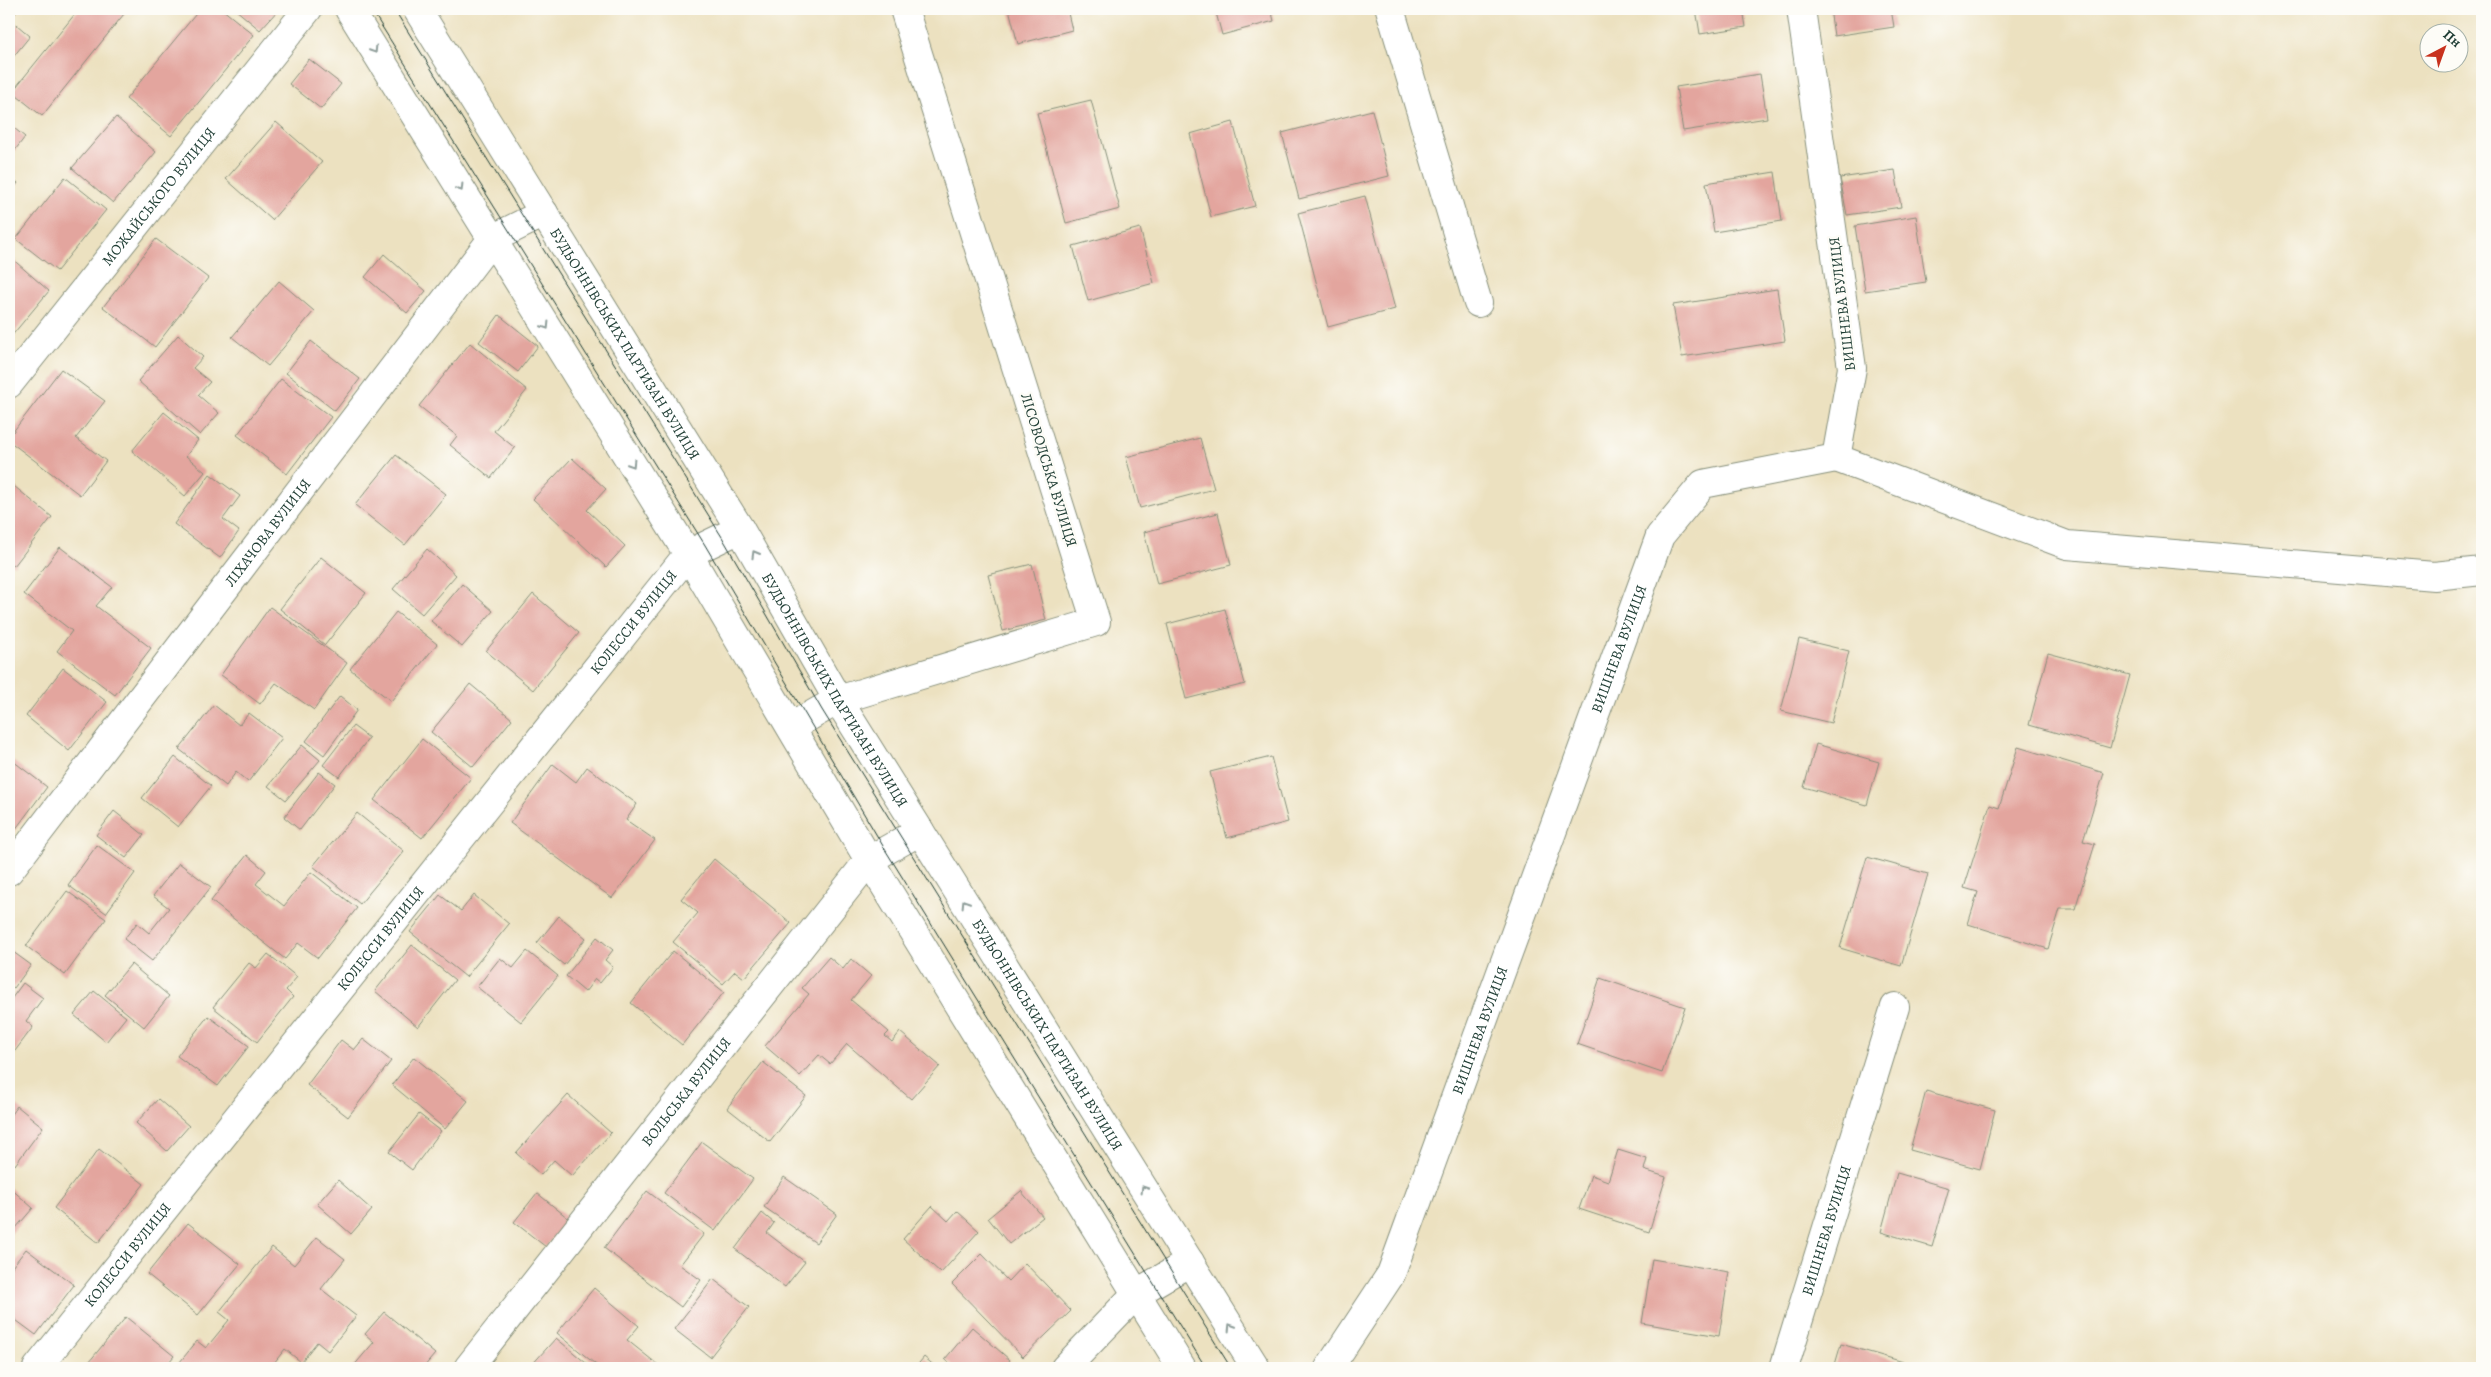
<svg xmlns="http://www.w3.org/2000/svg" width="2491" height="1377" font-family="Alegreya,serif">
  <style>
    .building { fill: #e3a59e }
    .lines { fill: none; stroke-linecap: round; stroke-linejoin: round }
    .minor-casing { stroke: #868f7a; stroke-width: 30 }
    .major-casing { stroke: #868f7a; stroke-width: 30 }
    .minor { stroke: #fff; stroke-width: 28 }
    .major { stroke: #fff; stroke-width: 28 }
    .tram { stroke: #1f3d34; stroke-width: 1 }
    .oneway { stroke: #8f9e9a }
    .labels { text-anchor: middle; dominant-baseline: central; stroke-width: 5; stroke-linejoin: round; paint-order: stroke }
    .street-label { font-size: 15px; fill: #1f3d34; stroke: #fdfcf7 }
  </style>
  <rect width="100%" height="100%" fill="#fdfcf7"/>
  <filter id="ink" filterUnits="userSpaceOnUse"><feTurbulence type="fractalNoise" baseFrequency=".02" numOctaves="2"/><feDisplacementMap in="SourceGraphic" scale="10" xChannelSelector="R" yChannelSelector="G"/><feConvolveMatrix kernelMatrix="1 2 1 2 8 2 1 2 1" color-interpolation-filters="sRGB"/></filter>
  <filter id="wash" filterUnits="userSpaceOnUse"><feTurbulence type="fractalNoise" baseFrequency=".0096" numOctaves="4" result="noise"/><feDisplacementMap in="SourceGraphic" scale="20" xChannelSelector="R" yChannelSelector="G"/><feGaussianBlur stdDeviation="1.12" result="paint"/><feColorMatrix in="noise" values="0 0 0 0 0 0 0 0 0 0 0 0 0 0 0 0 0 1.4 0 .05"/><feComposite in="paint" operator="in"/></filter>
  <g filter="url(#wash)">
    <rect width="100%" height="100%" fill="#ece1c0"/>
    <g id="blocks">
      <g class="building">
        <polygon points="9,9 19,9 10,19 30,36 9,62"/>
        <polygon points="79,9 128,9 42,116 12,92"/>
        <polygon points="200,9 222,9 254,35 171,136 126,99"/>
        <polygon points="235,9 279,9 260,30"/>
        <polygon points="1009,9 1067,9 1072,30 1018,44"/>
        <polygon points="1215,9 1271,9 1274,21 1222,35"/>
        <polygon points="1696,9 1743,9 1746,27 1700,34"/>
        <polygon points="1830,9 1891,9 1894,27 1834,36"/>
        <polygon points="309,59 341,84 321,109 289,84"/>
        <polygon points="1760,74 1767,118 1683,131 1676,87"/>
        <polygon points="1091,100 1120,209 1066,223 1037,113"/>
        <polygon points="1372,110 1389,176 1299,199 1282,133"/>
        <polygon points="116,117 156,152 113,203 72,168"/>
        <polygon points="276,122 322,162 272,220 226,179"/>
        <polygon points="1233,122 1255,206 1211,217 1190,134"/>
        <polygon points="9,124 25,137 9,158"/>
        <polygon points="1895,170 1901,207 1847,215 1840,178"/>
        <polygon points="1775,172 1782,221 1714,232 1706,183"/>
        <polygon points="9,174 18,183 9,194"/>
        <polygon points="65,177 106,210 57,271 16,239"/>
        <polygon points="1365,196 1395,309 1328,327 1298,213"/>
        <polygon points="1916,216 1926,282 1865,291 1855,226"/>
        <polygon points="1140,228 1154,283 1088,301 1073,246"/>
        <polygon points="156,239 208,278 155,347 103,307"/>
        <polygon points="384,254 426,291 407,313 365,277"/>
        <polygon points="9,256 49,291 9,339"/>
        <polygon points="279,281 314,311 268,366 232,337"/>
        <polygon points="1777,289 1785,341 1682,357 1673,305"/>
        <polygon points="499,315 538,346 518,372 479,342"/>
        <polygon points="178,335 203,357 193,368 210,382 198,395 219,413 200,435 138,381"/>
        <polygon points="311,341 360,379 335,411 286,373"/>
        <polygon points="470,343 527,390 494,431 515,448 491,478 450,445 457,436 419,406"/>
        <polygon points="61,369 105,401 76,438 106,461 80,495 9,441 9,437"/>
        <polygon points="281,379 331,417 287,474 237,435"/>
        <polygon points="164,412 198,440 186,456 205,472 185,496 132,451"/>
        <polygon points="1200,438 1214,489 1140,508 1126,457"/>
        <polygon points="396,455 446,494 405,545 355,505"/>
        <polygon points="572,458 606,489 587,510 625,546 606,567 533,499"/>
        <polygon points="210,474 240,496 223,519 239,531 220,558 174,524"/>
        <polygon points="9,482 52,517 14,566 9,562"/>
        <polygon points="1218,513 1231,565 1157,584 1144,532"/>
        <polygon points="60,547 112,587 96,606 151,648 115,695 57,651 72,631 24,594"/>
        <polygon points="427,549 456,575 422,614 393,589"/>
        <polygon points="321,557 366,593 325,645 280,609"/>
        <polygon points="1032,564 1046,620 1003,631 988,575"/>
        <polygon points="462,584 493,611 462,647 431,621"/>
        <polygon points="533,594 579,633 533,690 486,651"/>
        <polygon points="270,607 347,663 314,710 276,683 260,704 221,675"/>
        <polygon points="1225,609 1245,684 1186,699 1167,624"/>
        <polygon points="396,612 437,644 391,701 350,669"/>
        <polygon points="1799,639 1849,651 1831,723 1781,711"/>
        <polygon points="2048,653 2130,675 2110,748 2029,725"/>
        <polygon points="63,668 107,702 69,751 26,716"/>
        <polygon points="470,684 512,719 473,767 431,732"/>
        <polygon points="340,696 357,710 324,755 306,741"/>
        <polygon points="214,705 239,725 249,713 282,738 248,782 236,772 226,786 179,749"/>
        <polygon points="353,726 369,738 339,777 323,765"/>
        <polygon points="422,739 471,778 422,838 374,800"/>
        <polygon points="1816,744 1879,762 1867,805 1804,787"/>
        <polygon points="302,745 320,760 286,800 268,786"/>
        <polygon points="2018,747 2104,773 2083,841 2095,844 2075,909 2060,909 2048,949 1968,924 1978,892 1964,888 1990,805 1999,808"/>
        <polygon points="175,757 211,786 178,827 142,798"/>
        <polygon points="1271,757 1288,822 1227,838 1210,772"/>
        <polygon points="9,758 47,787 9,838"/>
        <polygon points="553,764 576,782 587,767 637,804 626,820 655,840 612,898 510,823"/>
        <polygon points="319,772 335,784 300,830 284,817"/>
        <polygon points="114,811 144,835 126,858 96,835"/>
        <polygon points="357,813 404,851 360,904 313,866"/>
        <polygon points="97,845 135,873 106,913 68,885"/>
        <polygon points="247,855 266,871 256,884 284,906 311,872 357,908 318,958 298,943 285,959 211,901"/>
        <polygon points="1867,857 1928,874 1901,966 1840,948"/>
        <polygon points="714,859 791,923 744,978 735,971 723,984 673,942 698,913 681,899"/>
        <polygon points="179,863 211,887 152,961 124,939 137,923 149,933 169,908 153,896"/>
        <polygon points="67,891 106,919 65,975 26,946"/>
        <polygon points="440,895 461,911 474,895 509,924 466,977 410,932"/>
        <polygon points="559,916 586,938 564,965 537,943"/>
        <polygon points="597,937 613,950 605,960 613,967 600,983 595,979 585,992 566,976"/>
        <polygon points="412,945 455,980 418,1027 375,991"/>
        <polygon points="9,949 31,965 14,988 9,984"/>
        <polygon points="527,951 558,976 521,1022 477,987 500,958 513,968"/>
        <polygon points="673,951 724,992 682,1045 631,1003"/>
        <polygon points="268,954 297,977 286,990 293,997 257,1042 213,1007 249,963 256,968"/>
        <polygon points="829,957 843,969 851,959 871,976 851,1000 889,1032 885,1036 892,1042 900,1032 940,1066 911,1099 847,1044 830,1064 819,1055 800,1076 765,1046 809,994 802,988"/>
        <polygon points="131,964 169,996 144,1027 105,995"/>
        <polygon points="1600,978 1685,1007 1662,1073 1577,1044"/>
        <polygon points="23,983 43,998 26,1021 33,1027 9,1059 9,1002"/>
        <polygon points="94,991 126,1017 106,1042 74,1015"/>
        <polygon points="208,1016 249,1046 218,1086 177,1056"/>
        <polygon points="363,1039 391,1061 348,1117 307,1085 341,1040 354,1050"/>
        <polygon points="414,1057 468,1101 445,1129 392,1085"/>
        <polygon points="763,1062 806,1096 770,1142 727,1108"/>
        <polygon points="1926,1091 1995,1110 1980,1169 1910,1150"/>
        <polygon points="568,1095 611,1133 572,1176 554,1160 541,1175 516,1153"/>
        <polygon points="158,1099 189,1126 167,1151 136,1123"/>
        <polygon points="17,1106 43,1127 15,1165 9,1160 9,1117"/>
        <polygon points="419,1114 441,1131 412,1170 389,1152"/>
        <polygon points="702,1142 753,1179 715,1231 664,1193"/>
        <polygon points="99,1149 144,1184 98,1243 54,1208"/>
        <polygon points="1618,1150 1647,1159 1644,1170 1666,1177 1649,1232 1579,1209 1591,1175 1608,1181"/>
        <polygon points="1897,1173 1949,1188 1932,1247 1881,1232"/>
        <polygon points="784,1177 837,1214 816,1243 764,1207"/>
        <polygon points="338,1180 372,1210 351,1234 317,1204"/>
        <polygon points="9,1187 33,1208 9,1236"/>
        <polygon points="647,1191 704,1234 680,1265 701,1280 681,1307 604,1248"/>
        <polygon points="1021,1191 1043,1217 1009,1244 988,1218"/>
        <polygon points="537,1193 568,1218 546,1247 514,1222"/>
        <polygon points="932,1206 948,1221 957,1211 979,1231 941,1273 903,1239"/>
        <polygon points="762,1213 774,1223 767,1233 805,1262 785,1287 735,1249"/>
        <polygon points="188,1223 240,1264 198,1315 147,1274"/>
        <polygon points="317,1237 345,1259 321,1289 356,1316 328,1351 317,1342 301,1362 285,1349 270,1368 175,1368 197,1341 206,1348 229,1320 219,1312 272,1247 294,1265"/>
        <polygon points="26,1249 74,1285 36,1335 9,1315 9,1271"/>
        <polygon points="982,1254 1008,1281 1025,1263 1071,1311 1023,1357 952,1284"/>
        <polygon points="1652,1259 1729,1272 1719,1336 1642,1323"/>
        <polygon points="713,1279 749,1307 710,1357 674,1329"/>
        <polygon points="594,1288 639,1326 627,1340 662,1368 600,1368 557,1333"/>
        <polygon points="384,1312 435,1354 423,1368 352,1368 374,1342 365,1334"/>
        <polygon points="126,1317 174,1356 164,1368 84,1368"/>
        <polygon points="972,1327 1010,1360 1004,1368 955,1368 945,1359"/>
        <polygon points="556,1338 592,1368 529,1368"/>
        <polygon points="1841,1344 1907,1363 1905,1368 1834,1368"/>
        <polygon points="924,1357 937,1368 915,1368"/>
      </g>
    </g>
  </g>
  <g filter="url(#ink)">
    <use href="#blocks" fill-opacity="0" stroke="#868f7a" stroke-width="1"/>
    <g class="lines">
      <defs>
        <g id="minor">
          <polyline points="1390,9 1478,303"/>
          <path id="s1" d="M9 384 308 9"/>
          <polyline points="1836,458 2067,545 2434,576 2482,571"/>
          <polyline points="791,727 838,700 1096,622 904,9"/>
          <path id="s2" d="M9 871 492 239 544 213"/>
          <path id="s3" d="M37 1368 688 554 740 529"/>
          <path id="s4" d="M468 1368 869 860 920 831"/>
          <polyline points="1065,1368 1137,1293 1190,1262"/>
          <path id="s5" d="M1329 1368 1391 1274 1660 536 1703 484 1836 458 1852 368 1801 9"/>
          <path id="s6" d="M1784 1368 1895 1007"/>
        </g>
        <g id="major">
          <polyline points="349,9 688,554 869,860 1182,1368"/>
          <path id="s7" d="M417 9 740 529 838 700 1256 1368"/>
        </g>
      </defs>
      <use href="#minor" class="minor-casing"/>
      <use href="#major" class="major-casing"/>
      <use href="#minor" class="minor"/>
      <use href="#major" class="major"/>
      <g class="tram">
        <polyline points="371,9 705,545 886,851 1206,1368"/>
        <polyline points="394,9 722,537 822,710 1231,1368"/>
      </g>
    </g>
    <defs><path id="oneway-chevron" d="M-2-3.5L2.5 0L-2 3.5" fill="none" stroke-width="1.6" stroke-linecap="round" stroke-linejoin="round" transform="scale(1.25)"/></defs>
    <g class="oneway">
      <use href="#oneway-chevron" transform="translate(374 50) rotate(58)"/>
      <use href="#oneway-chevron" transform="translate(460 188) rotate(58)"/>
      <use href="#oneway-chevron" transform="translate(546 326) rotate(58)"/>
      <use href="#oneway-chevron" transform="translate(632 464) rotate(58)"/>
      <use href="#oneway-chevron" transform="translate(755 554) rotate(-120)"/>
      <use href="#oneway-chevron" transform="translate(965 903) rotate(-122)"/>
      <use href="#oneway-chevron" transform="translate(1144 1189) rotate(-122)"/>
      <use href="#oneway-chevron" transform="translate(1231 1327) rotate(-122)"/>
    </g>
  </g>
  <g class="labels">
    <g class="street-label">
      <text stroke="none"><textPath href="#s1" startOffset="240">МОЖАЙСЬКОГО ВУЛИЦЯ</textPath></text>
      <text transform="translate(1842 304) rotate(-97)">ВИШНЕВА ВУЛИЦЯ</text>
      <text stroke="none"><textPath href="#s7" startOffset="394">БУДЬОННІВСЬКИХ ПАРТИЗАН ВУЛИЦЯ</textPath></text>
      <text transform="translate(1049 470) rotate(73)">ЛІСОВОДСЬКА ВУЛИЦЯ</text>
      <text stroke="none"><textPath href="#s2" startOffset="426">ЛІХАЧОВА ВУЛИЦЯ</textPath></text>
      <text stroke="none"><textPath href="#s3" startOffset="955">КОЛЕССИ ВУЛИЦЯ</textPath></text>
      <text stroke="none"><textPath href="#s5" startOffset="778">ВИШНЕВА ВУЛИЦЯ</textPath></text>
      <text stroke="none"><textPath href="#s7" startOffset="799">БУДЬОННІВСЬКИХ ПАРТИЗАН ВУЛИЦЯ</textPath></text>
      <text stroke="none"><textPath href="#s3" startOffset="550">КОЛЕССИ ВУЛИЦЯ</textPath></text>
      <text stroke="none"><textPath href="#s5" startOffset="372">ВИШНЕВА ВУЛИЦЯ</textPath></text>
      <text stroke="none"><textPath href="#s7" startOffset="1204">БУДЬОННІВСЬКИХ ПАРТИЗАН ВУЛИЦЯ</textPath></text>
      <text stroke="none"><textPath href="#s4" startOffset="352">ВОЛЬСЬКА ВУЛИЦЯ</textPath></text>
      <text stroke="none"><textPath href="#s6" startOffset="144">ВИШНЕВА ВУЛИЦЯ</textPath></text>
      <text stroke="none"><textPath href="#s3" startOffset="145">КОЛЕССИ ВУЛИЦЯ</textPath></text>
    </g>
  </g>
  <rect width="2491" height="1377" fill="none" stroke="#fdfcf7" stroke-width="30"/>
  <g transform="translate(2444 48) rotate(41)"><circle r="24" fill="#fdfcf7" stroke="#a4b0a9"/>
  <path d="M0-4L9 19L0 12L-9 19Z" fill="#c8321e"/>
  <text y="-8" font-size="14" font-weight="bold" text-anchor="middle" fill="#1f3d34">Пн</text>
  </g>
</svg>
